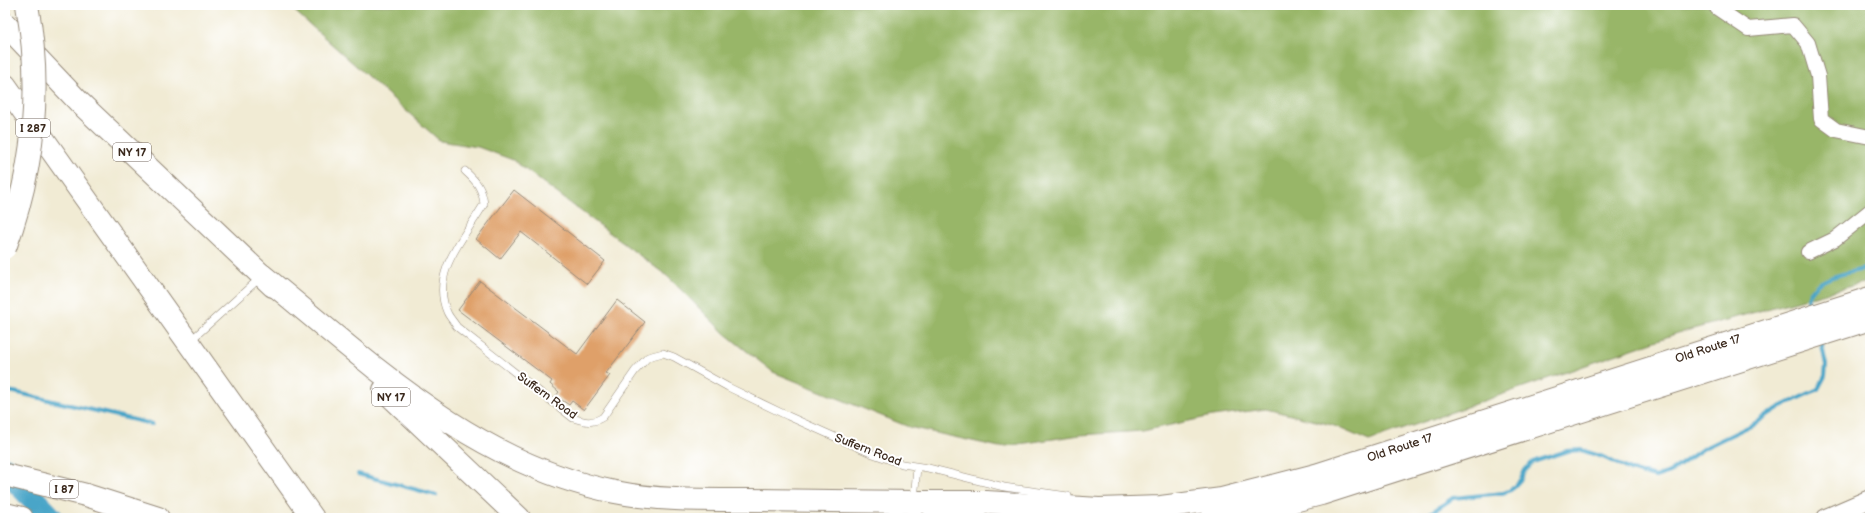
<svg xmlns="http://www.w3.org/2000/svg" width="1875" height="523" font-family="'Balsamiq Sans',sans-serif">
  <style>
    .forest { fill: #98b668; stroke: #6a7043 }
    .lines { fill: none; stroke-linecap: round; stroke-linejoin: round }
    .stream { stroke: #4aa5c8; stroke-width: 4 }
    .river { stroke: #4aa5c8; stroke-width: 24 }
    .building { fill: #dfa069 }
    .service-casing { stroke: #968a79; stroke-width: 8 }
    .minor-casing { stroke: #968a79; stroke-width: 16 }
    .tertiary-casing { stroke: #968a79; stroke-width: 20 }
    .primary-casing { stroke: #968a79; stroke-width: 24 }
    .motorway-casing { stroke: #968a79; stroke-width: 24 }
    .service { stroke: #fff; stroke-width: 7 }
    .minor { stroke: #fff; stroke-width: 14 }
    .tertiary { stroke: #fff; stroke-width: 18 }
    .primary { stroke: #fff; stroke-width: 22 }
    .motorway { stroke: #fff; stroke-width: 22 }
    .motorway-bridge-casing { stroke: #968a79; stroke-width: 24; stroke-linecap: butt }
    .motorway-bridge { stroke: #fff; stroke-width: 22 }
    .labels { text-anchor: middle; dominant-baseline: central; stroke-width: 4; stroke-linejoin: round; paint-order: stroke }
    .shield { fill: #fff; stroke: #766a62; stroke-width: 1 }
    .shield-label { font-size: 11px; font-weight: bold; fill: #3b2a1e }
    .street-label { font-size: 12px; fill: #3b2a1e; stroke: #fff }
  </style>
  <rect width="100%" height="100%" fill="#fff"/>
  <filter id="ink" filterUnits="userSpaceOnUse"><feTurbulence type="fractalNoise" baseFrequency=".025" numOctaves="2"/><feDisplacementMap in="SourceGraphic" scale="8" xChannelSelector="R" yChannelSelector="G"/><feConvolveMatrix kernelMatrix="1 2 1 2 8 2 1 2 1" color-interpolation-filters="sRGB"/></filter>
  <filter id="wash" filterUnits="userSpaceOnUse"><feTurbulence type="fractalNoise" baseFrequency=".012" numOctaves="4" result="noise"/><feDisplacementMap in="SourceGraphic" scale="16" xChannelSelector="R" yChannelSelector="G"/><feGaussianBlur stdDeviation="0.9" result="paint"/><feColorMatrix in="noise" values="0 0 0 0 0 0 0 0 0 0 0 0 0 0 0 0 0 1.4 0 .05"/><feComposite in="paint" operator="in"/></filter>
  <g filter="url(#wash)">
    <rect width="100%" height="100%" fill="#f1ebd4"/>
    <polygon class="forest" points="288,5 1870,5 1870,281 1678,333 1369,441 1332,425 1266,409 1212,416 1143,431 1080,435 999,447 909,427 773,372 724,333 667,276 513,160 478,147 440,141"/>
    <g class="lines">
      <g class="stream">
        <path d="M1811 309C1810 307 1808 302 1808 300 1809 277 1853 272 1870 268"/>
        <polyline points="5,391 14,392 152,424"/>
        <polyline points="358,474 436,495"/>
        <polyline points="1423,518 1453,498 1503,493 1511,490 1521,479 1525,470 1533,462 1567,451 1581,450 1603,457 1630,470 1655,477 1670,472 1704,448 1752,425 1780,407 1818,389 1825,376 1826,365 1821,341"/>
      </g>
      <polyline class="river" points="5,469 51,518"/>
    </g>
    <g id="blocks">
      <g class="building">
        <polygon points="514,190 605,261 587,284 521,232 500,259 476,239"/>
        <polygon points="480,281 577,354 617,300 645,322 606,373 610,375 584,410 572,401 569,405 556,396 559,392 550,384 552,381 458,310"/>
      </g>
    </g>
  </g>
  <g filter="url(#ink)">
    <use href="#blocks" fill-opacity="0" stroke="#968a79" stroke-width="1"/>
    <g class="lines">
      <defs>
        <g id="service">
          <path d="M465 171C477 182 482 188 484 204 465 237 430 272 447 312 449 317 454 322 457 327L573 418C585 422 592 424 603 417L635 371 648 357 663 353 674 357 728 387 788 416 873 454 902 464 928 468 1004 487 1068 496"/>
          <polyline points="190,341 261,277"/>
          <polyline points="914,500 917,467"/>
        </g>
        <g id="minor">
          <polyline points="1717,5 1717,8 1748,29 1793,25 1808,43 1818,76 1821,119 1836,130 1870,137"/>
          <polyline points="1808,252 1835,239 1870,211"/>
          <polyline points="914,518 914,502"/>
        </g>
        <polyline id="tertiary" points="1826,518 1870,499"/>
        <g id="primary">
          <polyline points="914,502 986,502 1099,509 1161,507 1222,499 1316,475 1870,298"/>
          <polyline points="935,516 975,518"/>
          <polyline points="1212,518 1259,510 1321,494 1870,319"/>
        </g>
        <g id="motorway">
          <polyline points="5,24 79,102 273,286"/>
          <polyline points="5,85 313,518"/>
          <path d="M262 275C370 363 474 464 615 492 659 501 704 500 748 500 803 501 859 501 914 502"/>
          <polyline points="384,390 519,518"/>
          <polyline points="5,475 86,495 158,518"/>
          <polyline points="5,514 22,518"/>
        </g>
      </defs>
      <use href="#service" class="service-casing"/>
      <use href="#minor" class="minor-casing"/>
      <use href="#tertiary" class="tertiary-casing"/>
      <use href="#primary" class="primary-casing"/>
      <use href="#motorway" class="motorway-casing"/>
      <use href="#service" class="service"/>
      <use href="#minor" class="minor"/>
      <use href="#tertiary" class="tertiary"/>
      <use href="#primary" class="primary"/>
      <use href="#motorway" class="motorway"/>
      <defs>
        <path id="motorway-bridge" d="M5 248C34 170 42 87 27 5"/>
      </defs>
      <use href="#motorway-bridge" class="motorway-bridge-casing"/>
      <use href="#motorway-bridge" class="motorway-bridge"/>
    </g>
  </g>
  <g class="labels">
    <g class="shield">
      <rect x="16" y="119" width="34" height="18" rx="3"/>
      <rect x="113" y="143" width="38" height="18" rx="3"/>
      <rect x="372" y="388" width="38" height="18" rx="3"/>
      <rect x="50" y="480" width="28" height="18" rx="3"/>
    </g>
    <g class="shield-label">
      <text x="33" y="128">I 287</text>
      <text x="132" y="152">NY 17</text>
      <text x="391" y="397">NY 17</text>
      <text x="64" y="489">I 87</text>
    </g>
    <g class="street-label">
      <text transform="translate(1708 349) rotate(-18)">Old Route 17</text>
      <text transform="translate(547 396) rotate(36)">Suffern Road</text>
      <text transform="translate(1400 448) rotate(-18)">Old Route 17</text>
      <text transform="translate(868 450) rotate(21)">Suffern Road</text>
    </g>
  </g>
  <rect width="1875" height="523" fill="none" stroke="#fff" stroke-width="20"/>
</svg>
